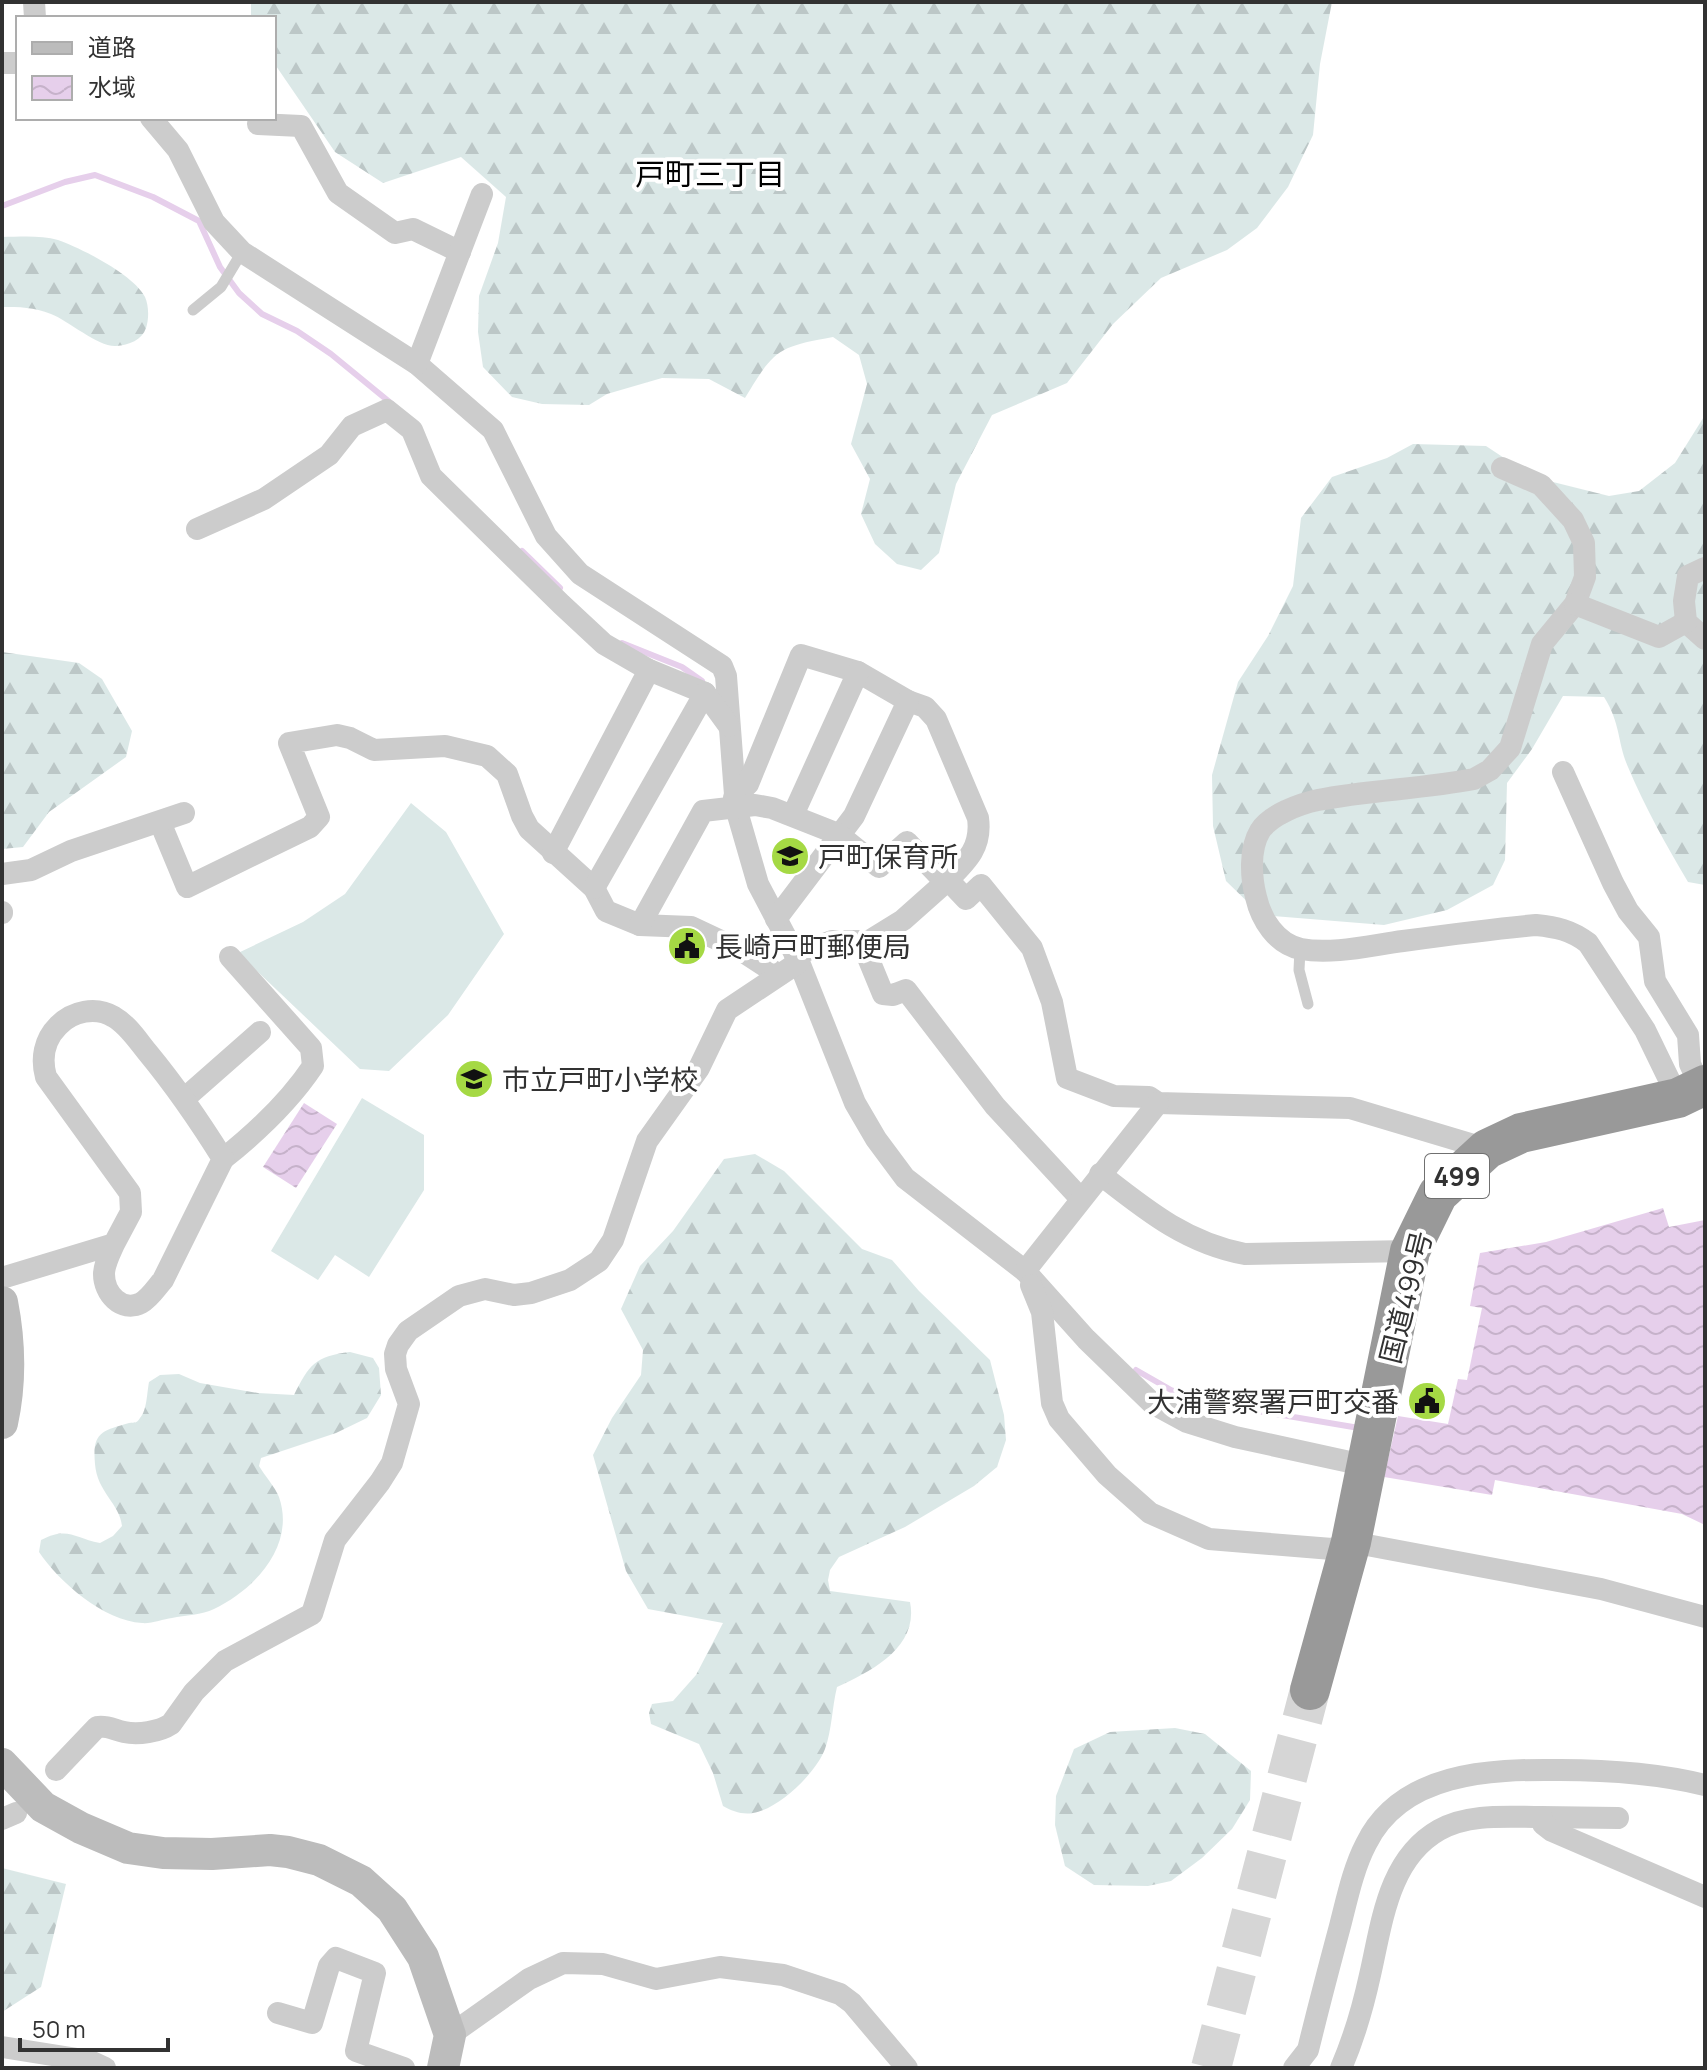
<svg xmlns="http://www.w3.org/2000/svg" width="1707" height="2070" font-family="Manrope,'Noto Sans JP',sans-serif">
  <style>
    .forest { fill: url(#forest-firs) }
    .pitch { fill: #dbe8e7 }
    .water { fill: url(#water-waves) }
    .lines { fill: none; stroke-linecap: round; stroke-linejoin: round }
    .stream { stroke: #e6cfeb; stroke-width: 6 }
    .highway-tunnel { stroke: #d6d6d6; stroke-width: 40; stroke-dasharray: 40 20; stroke-linecap: butt }
    .lane { stroke: #ccc; stroke-width: 11 }
    .street { stroke: #ccc; stroke-width: 22 }
    .secondary { stroke: #bcbcbc; stroke-width: 32 }
    .highway { stroke: #999; stroke-width: 40 }
    .labels { text-anchor: middle; dominant-baseline: central; stroke-width: 8; stroke-linejoin: round; paint-order: stroke }
    .shield { fill: #fff; stroke: #707070; stroke-width: 2 }
    .shield-label { font-size: 26px; font-weight: bold; fill: #323232 }
    .poi-label { font-size: 28px; fill: #323232; stroke: #fff; text-anchor: start }
    .street-label { font-size: 28px; fill: #323232; stroke: #fff }
    .neighbourhood-label { font-size: 30px; fill: #000; stroke: #fff }
  </style>
  <defs>
    <pattern id="forest-firs" width="22" height="20" patternUnits="userSpaceOnUse" patternTransform="scale(2)"><rect width="22" height="20" fill="#dbe8e7"/><path d="M5 1l3.5 6h-7zM16 11l3.5 6h-7z" fill="#bcc7c7"/></pattern>
    <pattern id="water-waves" width="16" height="10" patternUnits="userSpaceOnUse" patternTransform="scale(2)"><rect width="16" height="10" fill="#e6cfeb"/><path d="M0 5q4-4 8 0t8 0" fill="none" stroke="#c6b2ca"/></pattern>
  </defs>
  <rect width="100%" height="100%" fill="#fff"/>
  <g class="forest">
    <path d="M251 2H1332L1320 64 1313 135 1288 187 1257 228 1227 250 1161 278 1113 324 1067 383 992 415 956 484 939 553 921 570 897 564 875 544 861 514 870 479 851 444 867 384 859 355 833 337C777 347 774 350 745 398L709 379 662 378 607 394 589 405 542 404 512 397 483 367 478 332 479 296 498 243 506 197 461 157 383 183 335 152 274 63V18H251Z"/>
    <path d="M2 237C19 237 41 235 58 240 81 248 134 275 145 297 149 306 149 319 146 328 142 340 129 345 116 346 98 347 69 321 51 314 34 307 19 307 2 307Z"/>
    <path d="M1705 415V885L1688 882C1666 845 1645 807 1628 767 1617 741 1621 724 1604 697L1563 696 1532 749 1507 783 1505 860 1493 885 1447 910 1384 925 1261 915 1226 881 1213 826 1212 775 1238 682 1268 636 1293 586 1301 518 1332 477 1387 458 1413 444 1486 446 1533 477 1609 496 1639 491 1675 463Z"/>
    <polygon points="2,652 79,663 102,679 132,731 126,757 49,812 23,847 2,849"/>
    <path d="M755 1154 784 1171 862 1249 892 1260 919 1291 990 1360 1004 1415 1006 1440 997 1467 974 1486 905 1527 839 1557 830 1570 828 1580 830 1591 910 1602C919 1647 872 1671 837 1687 832 1707 832 1730 825 1749 816 1773 779 1809 753 1813 742 1815 732 1811 723 1806L713 1773 699 1744 651 1724 649 1713 652 1704 673 1701 696 1675 723 1623 648 1609 626 1571 593 1455 612 1418 641 1375 643 1350 621 1309 640 1266 673 1231 724 1159Z"/>
    <path d="M350 1352 373 1358 379 1368 381 1395 367 1418 336 1433 261 1458 259 1466C265 1476 275 1487 279 1497 296 1546 254 1590 214 1609 202 1615 185 1615 172 1618 163 1619 151 1624 142 1623 104 1621 59 1582 39 1552L41 1540C68 1526 74 1538 100 1543L113 1536 122 1526C120 1504 97 1492 95 1464 92 1432 102 1431 129 1423 135 1422 136 1424 140 1418 147 1411 147 1392 149 1382L160 1375 179 1374 200 1383 258 1393 294 1395C309 1365 315 1356 350 1352Z"/>
    <polygon points="1175,1728 1205,1734 1251,1771 1250,1800 1232,1829 1202,1858 1171,1881 1148,1886 1094,1885 1065,1866 1055,1825 1056,1796 1074,1749 1110,1732"/>
    <polygon points="2,1868 66,1884 41,1987 2,2012"/>
  </g>
  <g class="pitch">
    <polygon points="411,803 446,832 504,934 448,1015 389,1071 360,1069 238,953 303,922 345,894"/>
    <polygon points="362,1098 424,1135 424,1190 369,1277 335,1255 318,1280 271,1251"/>
  </g>
  <g class="water">
    <polygon points="304,1103 337,1124 296,1188 263,1167"/>
    <polygon points="1663,1208 1669,1227 1705,1220 1705,1525 1682,1514 1495,1480 1492,1495 1384,1477 1398,1416 1448,1424 1458,1379 1467,1380 1482,1308 1470,1306 1480,1253 1546,1242"/>
  </g>
  <g class="lines">
    <g class="stream">
      <polyline points="2,206 65,182 95,175 153,197 199,221 220,267 239,293 262,314 297,331 331,354 392,404"/>
      <polyline points="522,551 560,588"/>
      <polyline points="622,643 682,667 702,681"/>
      <polyline points="1136,1370 1171,1390 1204,1402 1359,1428"/>
    </g>
    <polyline class="highway-tunnel" points="1211,2068 1310,1690"/>
    <g class="lane">
      <polyline points="193,310 221,287 242,252"/>
      <polyline points="1300,949 1299,970 1308,1004"/>
    </g>
    <g class="street">
      <polyline points="34,2 35,18"/>
      <polyline points="2,63 18,63"/>
      <polyline points="151,118 178,150 214,222 242,252 417,364 493,430 546,536 580,574 722,666 726,676 736,808 758,884 799,962 855,1103 876,1139 905,1178 1025,1271 1086,1339 1152,1403 1187,1422 1235,1437 1368,1466"/>
      <polyline points="258,124 301,126 338,193 395,233 413,229 460,252"/>
      <polyline points="417,364 482,194"/>
      <path d="M1502 468 1541 485 1573 520 1584 543 1585 577 1575 604 1542 644 1510 748 1490 770 1474 779C1422 789 1369 790 1318 800 1299 804 1270 815 1260 831 1249 849 1251 878 1256 897 1261 919 1276 944 1301 949 1332 955 1372 945 1403 941 1447 935 1491 929 1536 925 1556 927 1571 930 1588 943L1645 1030 1678 1098"/>
      <polyline points="197,529 264,499 329,455 352,426 387,410 412,430 431,476 561,604 604,644 649,670 705,693 729,726"/>
      <polyline points="1705,568 1688,576 1684,601 1686,622 1705,639"/>
      <polyline points="1575,604 1659,637 1686,622"/>
      <polyline points="1563,772 1613,883 1628,911 1649,937 1655,981 1688,1035 1690,1064 1701,1088"/>
      <path d="M734 798 748 784 801 655 858 672 908 701 925 707 936 719 978 818C982 847 967 861 948 880L966 899 981 885 1032 948 1052 1002 1067 1078 1114 1096 1149 1097 1158 1103 1350 1108 1487 1149"/>
      <polyline points="793,815 858,672"/>
      <polyline points="160,822 187,887 310,827 319,817 289,743 337,735 350,738 374,750 445,746 487,756 507,774 522,816 529,829 594,888 606,911 640,925 691,927 742,951 779,975"/>
      <polyline points="553,853 649,670"/>
      <polyline points="2,874 31,870 71,851 184,813"/>
      <polyline points="594,888 705,693"/>
      <polyline points="2,912 2,913"/>
      <polyline points="776,919 854,816 908,701"/>
      <polyline points="640,925 703,811 755,805 772,808 838,834 879,867 907,842 945,882"/>
      <polyline points="862,943 883,994 893,995 906,990 995,1106 1081,1199"/>
      <polyline points="795,955 832,941 869,941 903,920 948,880"/>
      <polyline points="185,1098 260,1032"/>
      <path d="M223 1159C257 1132 289 1102 313 1066L311 1048 230 957"/>
      <path d="M1100 1174C1146 1210 1186 1243 1245 1254L1410 1251"/>
      <polyline points="1025,1271 1158,1103"/>
      <path d="M2 1278 114 1244 131 1212 130 1193 46 1077C41 1059 44 1040 58 1026 72 1011 96 1006 114 1017 128 1025 138 1041 148 1053 176 1087 200 1122 223 1159L163 1280C156 1288 150 1298 141 1303 121 1313 104 1293 104 1274 104 1264 110 1253 114 1244"/>
      <polyline points="1031,1285 1042,1312 1052,1403 1059,1419 1107,1475 1150,1513 1209,1539 1332,1549 1351,1542 1601,1589 1705,1617"/>
      <path d="M56 1770 97 1727C107 1725 114 1730 124 1732 138 1735 159 1732 171 1724L194 1692 225 1661 312 1614 335 1540 380 1482 392 1463 409 1404 396 1369 395 1354 398 1345 408 1331 459 1296 485 1289 514 1295 531 1293 570 1280 599 1261 613 1240 647 1141 699 1068 727 1010 799 962"/>
      <polyline points="1541,1817 1618,1818"/>
      <polyline points="2,1819 16,1813"/>
      <polyline points="278,2013 312,2023 329,1966 336,1958 375,1973 356,2051 404,2068"/>
      <polyline points="450,2035 529,1979 563,1963 603,1964 656,1979 720,1967 783,1975 840,1994 852,2003 907,2068"/>
      <polyline points="2,2047 90,2061 105,2068"/>
      <path d="M1294 2068 1308 2050C1318 2009 1329 1967 1340 1926 1347 1899 1353 1869 1366 1844 1401 1772 1490 1769 1560 1770 1609 1770 1656 1773 1705 1785"/>
      <path d="M1341 2068C1354 2038 1363 2007 1370 1975 1382 1923 1388 1859 1439 1830 1469 1813 1508 1817 1541 1817L1543 1824 1552 1831 1705 1897"/>
    </g>
    <g class="secondary">
      <path d="M2 1302C10 1343 11 1382 2 1423"/>
      <polyline points="2,1764 43,1807 81,1828 128,1848 163,1853 212,1854 270,1850 288,1852 319,1860 361,1881 392,1909 423,1957 450,2035 443,2068"/>
    </g>
    <polyline class="highway" points="1310,1690 1351,1542 1410,1251 1438,1194 1487,1149 1521,1133 1678,1098 1705,1085"/>
  </g>
  <defs>
    <symbol id="school-disc" viewBox="-11 -11 22 22"><circle r="9.5" fill="#a5d944" stroke="#fff"/><path d="M0-5L7-2L0 1L-7-2ZM-4 1L0 2.5L4 1V4Q0 6-4 4Z" fill="#111"/></symbol>
    <symbol id="civic-disc" viewBox="-11 -11 22 22"><circle r="9.5" fill="#a5d944" stroke="#fff"/><path d="M-.6-6.5H3V-4.5H.6V-3L4-1V1h2V6H-6V1h2V-1L-.6-3ZM-1.2 2.5V6h2.4V2.5Z" fill="#111"/></symbol>
  </defs>
  <g fill-rule="evenodd">
    <use href="#school-disc" x="768" y="834" width="44" height="44"/>
    <use href="#civic-disc" x="665" y="924" width="44" height="44"/>
    <use href="#school-disc" x="452" y="1057" width="44" height="44"/>
    <use href="#civic-disc" x="1405" y="1379" width="44" height="44"/>
  </g>
  <g class="labels">
    <rect class="shield" x="1425" y="1154" width="64" height="44" rx="6"/>
    <g class="shield-label">
      <text x="1457" y="1176">499</text>
    </g>
    <g class="poi-label">
      <text x="818" y="856">戸町保育所</text>
      <text x="715" y="946">長崎戸町郵便局</text>
      <text x="502" y="1079">市立戸町小学校</text>
      <text x="1399" y="1401" text-anchor="end">大浦警察署戸町交番</text>
    </g>
    <g class="street-label">
      <text transform="translate(1405 1297) rotate(-76)">国道499号</text>
    </g>
    <g class="neighbourhood-label">
      <text x="710" y="173">戸町三丁目</text>
    </g>
  </g>
  <rect width="1707" height="2070" fill="none" stroke="#323232" stroke-width="8"/>
  <rect x="16" y="16" width="260" height="104" fill="#ffffff" stroke="#adadad" stroke-width="2"/>
  <rect x="32" y="42" width="40" height="12" fill="#bcbcbc" stroke="#adadad" stroke-width="2"/>
  <text x="88" y="56" font-size="24" fill="#323232">道路</text>
  <rect x="32" y="76" width="40" height="24" fill="url(#water-waves)" stroke="#adadad" stroke-width="2"/>
  <text x="88" y="96" font-size="24" fill="#323232">水域</text>
  <path d="M20 2038v12h148v-12" fill="none" stroke="#323232" stroke-width="4"/>
  <text x="32" y="2038" font-size="24" fill="#323232" stroke="#ffffff" stroke-width="6" paint-order="stroke">50 m</text>
</svg>
